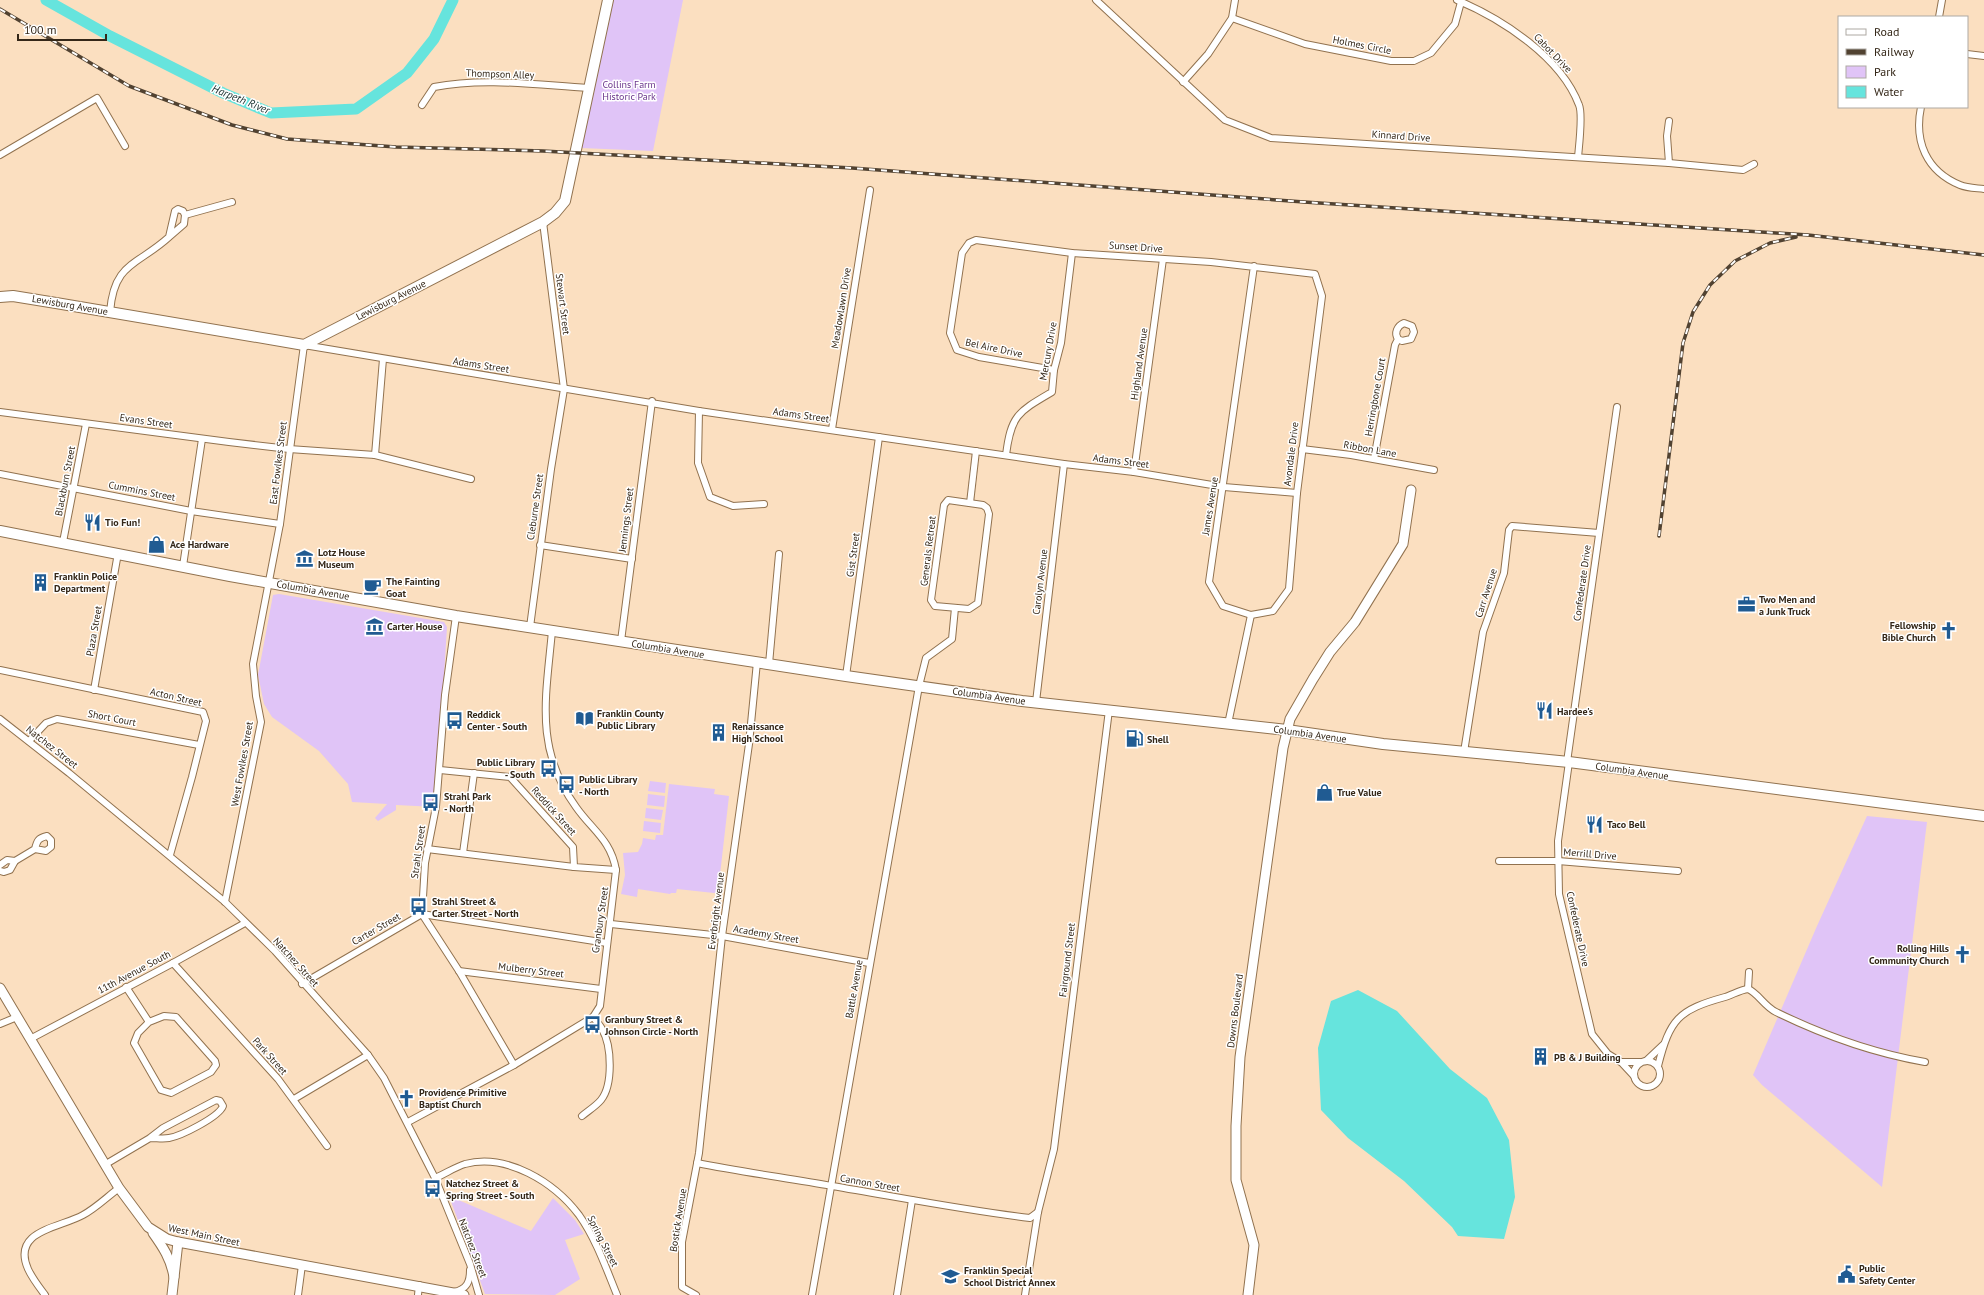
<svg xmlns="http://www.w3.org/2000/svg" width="1984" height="1295" font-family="'PT Sans',sans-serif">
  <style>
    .green { fill: #e0c4f7 }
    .water { fill: #66e4dd }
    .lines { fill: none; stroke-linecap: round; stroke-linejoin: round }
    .river { stroke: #66e4dd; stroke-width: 11 }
    .street-casing { stroke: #91724f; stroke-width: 8 }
    .secondary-casing { stroke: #91724f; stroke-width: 11 }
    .primary-casing { stroke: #91724f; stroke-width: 12 }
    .street { stroke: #fff; stroke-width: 6 }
    .secondary { stroke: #fff; stroke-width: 9 }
    .primary { stroke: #fff; stroke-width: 10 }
    .rail-casing { stroke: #514231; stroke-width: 3.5 }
    .rail { stroke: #fff; stroke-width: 2; stroke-dasharray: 6; stroke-linecap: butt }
    .labels { text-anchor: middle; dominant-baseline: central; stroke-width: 3; stroke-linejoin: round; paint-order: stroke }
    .street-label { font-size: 10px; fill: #342718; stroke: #fff }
    .park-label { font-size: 10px; fill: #6a358b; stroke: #fff }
    .poi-label { font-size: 10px; font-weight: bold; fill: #342718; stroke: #fff; text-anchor: start }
    .water-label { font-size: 11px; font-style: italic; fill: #203635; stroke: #fff }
  </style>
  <rect width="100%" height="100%" fill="#fbdfc0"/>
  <g class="green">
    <polygon points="612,0 683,0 653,151 581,148"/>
    <polygon points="279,594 444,622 447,627 436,807 396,805 396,810 378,821 375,818 387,804 352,802 348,784 319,751 272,717 264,704 258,675 273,595"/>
    <polygon points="650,781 666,783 665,793 648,791"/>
    <polygon points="669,784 715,789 714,794 729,796 718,892 714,893 677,889 676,893 671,893 670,894 638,889 637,897 621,894 625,875 623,853 638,852 642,844 643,838 655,840 656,835 663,835"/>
    <polygon points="648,794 665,796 664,807 647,805"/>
    <polygon points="646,808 663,810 661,820 645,818"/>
    <polygon points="1867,816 1927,822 1882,1187 1762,1085 1753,1075 1817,926"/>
    <polygon points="644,821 661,823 660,833 643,831"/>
    <polygon points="449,1196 531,1231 553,1198 575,1220 584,1234 565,1240 580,1279 555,1295 485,1294"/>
  </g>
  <polygon class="water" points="1358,990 1397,1011 1450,1069 1487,1098 1509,1140 1515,1197 1504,1239 1458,1236 1452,1227 1404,1181 1348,1138 1321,1110 1318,1048 1331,1001"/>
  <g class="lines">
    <polyline class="river" points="46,0 110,36 223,93 271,113 356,109 407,73 434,39 453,0"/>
    <defs>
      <g id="street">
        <polyline points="1096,0 1225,120 1271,138 1669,163 1743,170 1754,164"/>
        <path d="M1457 0C1502 19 1561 57 1579 105 1583 114 1579 146 1578 157"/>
        <polyline points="1939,17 1942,0"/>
        <polyline points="1232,18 1305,44 1391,61 1414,61 1431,53 1455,24 1461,2"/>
        <polyline points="1967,54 1984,56"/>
        <polyline points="1183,82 1208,54 1232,18 1235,0"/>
        <path d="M422 105 434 87C484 77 537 85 588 88"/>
        <path d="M1921 107C1914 141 1926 171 1960 185 1967 188 1976 188 1984 189"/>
        <polyline points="0,155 97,98 125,146"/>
        <polyline points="1669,163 1667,136 1669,121"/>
        <polyline points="185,215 232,202"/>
        <path d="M110 312C114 262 137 266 169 237L175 211 178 209 183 211 185 215 184 224 169 237"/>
        <polyline points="1054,370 979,357 957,350 950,333 962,253 969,243 976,240 1072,253 1211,262 1315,274 1322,296 1297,493 1289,589 1273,611 1251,615 1223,606 1209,582 1254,266"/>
        <polyline points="699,411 698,463 710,497 733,506 764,504"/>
        <polyline points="0,412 229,442 289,449 375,455 471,479"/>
        <polyline points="832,429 870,190"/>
        <polyline points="1302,449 1351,455 1434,470"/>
        <polyline points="375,455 383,359"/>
        <path d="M1006 455C1011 415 1018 412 1052 392L1054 370 1061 343 1072 253"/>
        <path d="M1374 459 1395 345 1398 339C1394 333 1397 326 1404 323L1412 326 1414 332 1411 339 1402 341 1398 339"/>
        <polyline points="1134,472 1163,259"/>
        <polyline points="0,474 191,511 280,524"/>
        <polygon points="948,500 983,505 987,508 989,514 978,603 969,609 935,606 931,600 944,505"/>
        <polyline points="970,503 976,451"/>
        <polyline points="63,542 86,424"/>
        <polyline points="540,545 632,559"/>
        <polyline points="183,566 202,439"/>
        <polyline points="456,616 445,695 436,807 425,863 422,914 459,971 514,1065"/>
        <polyline points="530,627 551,469 564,389 543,222"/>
        <polyline points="621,641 652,401"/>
        <polyline points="769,664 779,554"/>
        <polyline points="0,670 203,712 206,721 192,777 170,855"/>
        <polyline points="846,676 879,437"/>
        <polyline points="94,690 118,553"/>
        <polyline points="1036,702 1064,464"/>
        <polyline points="0,719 69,773 225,902 275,951 368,1055 384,1078 435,1178 470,1264 479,1295"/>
        <polyline points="1228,724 1251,615"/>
        <polyline points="29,741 46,723 57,719 199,745"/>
        <polyline points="1464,752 1483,632 1504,573 1509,530 1512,526 1599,533"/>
        <polyline points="1567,762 1617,407"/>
        <polyline points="1569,762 1558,841 1559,894 1592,1034 1608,1054 1621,1062 1634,1076"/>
        <polyline points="440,770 510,777 573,847 574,867 616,870"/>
        <polyline points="427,849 574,867"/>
        <polyline points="463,853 474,773"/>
        <polyline points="1499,861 1558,861 1678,871"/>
        <polyline points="0,865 7,860 15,861"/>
        <path d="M0 871 4 872 10 870 15 861 35 849 46 851 51 847V840L47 836C38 838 37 841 35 849"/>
        <polyline points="225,902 261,722 256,696 253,664 280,524 304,345 699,411 1064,464 1134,472 1224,487 1297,493"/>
        <polyline points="611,924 722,936 869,963"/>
        <polyline points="173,963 278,1079 327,1146"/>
        <polyline points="459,971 601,989"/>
        <polyline points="302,984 422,914 607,943"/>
        <polyline points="126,987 149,1022 164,1016 176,1017 215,1061 216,1065 211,1072 171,1093 161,1090 134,1043 138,1033 149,1022"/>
        <polyline points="1748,989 1749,972"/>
        <polyline points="0,1024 17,1017"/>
        <polyline points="32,1038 173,963 245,923"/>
        <circle cx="1647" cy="1074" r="13"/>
        <polyline points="1646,1061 1663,1045"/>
        <polyline points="1621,1062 1640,1062"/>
        <path d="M1658 1066C1670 1019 1678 1010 1725 997 1732 995 1740 990 1748 989 1758 993 1764 1006 1776 1012 1823 1035 1873 1053 1925 1062"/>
        <polyline points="294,1099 368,1055"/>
        <path d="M582 1116C588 1111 596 1106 601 1100 613 1085 612 1046 602 1029 600 1025 596 1021 593 1017"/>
        <path d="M408 1122 514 1065 593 1017 600 1006 616 870C611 840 592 830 576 807 534 749 546 697 552 631"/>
        <path d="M697 1163C742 1172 787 1178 832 1186 898 1197 963 1210 1030 1218L1038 1212"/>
        <path d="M106 1164 150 1138 163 1128 216 1100 220 1101 223 1106C219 1117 181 1136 169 1138 163 1139 157 1138 150 1138"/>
        <path d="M435 1178C445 1174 455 1167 465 1164 507 1153 554 1182 579 1215 596 1239 606 1268 617 1295"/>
        <path d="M454 1292C467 1289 470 1282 470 1270"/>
        <path d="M45 1295C39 1287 32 1278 28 1269 11 1230 60 1228 83 1215 96 1208 107 1197 119 1188"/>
        <polyline points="298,1295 302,1265"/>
        <polyline points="418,1295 419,1285"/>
        <polyline points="696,1295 682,1287 682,1242 699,1153 722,936 749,744 757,662"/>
        <polyline points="812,1295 919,686 926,658 952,639 955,608"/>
        <polyline points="897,1295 912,1200"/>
        <polyline points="1025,1295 1038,1212 1054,1149 1109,710"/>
      </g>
      <g id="secondary">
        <polyline points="0,988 119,1188 148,1227 167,1239 178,1242 464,1295"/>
        <path d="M153 1233C163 1247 171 1259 174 1277"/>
        <polyline points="172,1295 178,1242"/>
        <polyline points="1248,1295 1254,1245 1236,1180 1236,1126 1240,1057 1283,748 1290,719 1313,679 1330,652 1355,622 1403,544 1411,490"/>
      </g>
      <g id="primary">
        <polyline points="0,297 13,296 56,303 304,345 543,222 555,213 565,201 608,0"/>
        <polyline points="0,531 230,576 456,616 846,676 1022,701 1287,730 1383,744 1569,762 1984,816"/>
      </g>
    </defs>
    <use href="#street" class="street-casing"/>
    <use href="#secondary" class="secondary-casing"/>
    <use href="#primary" class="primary-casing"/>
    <use href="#street" class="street"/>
    <use href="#secondary" class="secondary"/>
    <use href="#primary" class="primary"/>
    <defs>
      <g id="rail">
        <polyline points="0,9 129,86 232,125 287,139 396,147 543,151 852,168 1304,202 1808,235 1984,255"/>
        <polyline points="1659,536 1683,343 1693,312 1710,285 1735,261 1770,243 1796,237"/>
      </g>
    </defs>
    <use href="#rail" class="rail-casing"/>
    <use href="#rail" class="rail"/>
  </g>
  <defs>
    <symbol id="restaurant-bare" viewBox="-9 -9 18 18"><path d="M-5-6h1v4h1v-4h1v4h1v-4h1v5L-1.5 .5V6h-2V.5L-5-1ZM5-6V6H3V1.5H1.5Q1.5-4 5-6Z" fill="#205b92" stroke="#fff" stroke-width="2.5" paint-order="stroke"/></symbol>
    <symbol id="shop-bare" viewBox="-9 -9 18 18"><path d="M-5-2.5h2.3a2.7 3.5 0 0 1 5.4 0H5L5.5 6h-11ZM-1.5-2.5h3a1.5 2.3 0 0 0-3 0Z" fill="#205b92" stroke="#fff" stroke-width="2.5" paint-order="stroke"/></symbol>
    <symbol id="museum-bare" viewBox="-9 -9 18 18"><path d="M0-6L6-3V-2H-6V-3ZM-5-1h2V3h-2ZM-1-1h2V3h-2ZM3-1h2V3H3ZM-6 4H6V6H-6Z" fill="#205b92" stroke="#fff" stroke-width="2.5" paint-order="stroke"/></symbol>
    <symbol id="building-bare" viewBox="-9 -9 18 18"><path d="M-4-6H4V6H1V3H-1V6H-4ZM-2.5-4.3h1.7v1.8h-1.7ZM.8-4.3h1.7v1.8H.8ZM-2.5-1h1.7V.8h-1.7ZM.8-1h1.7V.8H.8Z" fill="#205b92" stroke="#fff" stroke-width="2.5" paint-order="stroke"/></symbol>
    <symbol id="cafe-bare" viewBox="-9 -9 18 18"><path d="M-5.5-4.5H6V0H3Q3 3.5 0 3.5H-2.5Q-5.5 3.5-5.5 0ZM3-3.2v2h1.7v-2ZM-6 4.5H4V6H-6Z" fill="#205b92" stroke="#fff" stroke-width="2.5" paint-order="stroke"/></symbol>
    <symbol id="office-bare" viewBox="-9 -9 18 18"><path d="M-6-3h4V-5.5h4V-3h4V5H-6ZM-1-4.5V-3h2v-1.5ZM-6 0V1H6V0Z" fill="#205b92" stroke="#fff" stroke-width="2.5" paint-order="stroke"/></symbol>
    <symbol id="church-bare" viewBox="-9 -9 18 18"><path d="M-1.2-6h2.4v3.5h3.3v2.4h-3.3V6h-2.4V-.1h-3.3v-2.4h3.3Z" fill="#205b92" stroke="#fff" stroke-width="2.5" paint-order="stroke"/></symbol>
    <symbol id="library-bare" viewBox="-9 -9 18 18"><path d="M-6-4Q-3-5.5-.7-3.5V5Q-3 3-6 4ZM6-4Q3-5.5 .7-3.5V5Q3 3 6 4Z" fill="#205b92" stroke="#fff" stroke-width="2.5" paint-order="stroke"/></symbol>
    <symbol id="bus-bare" viewBox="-9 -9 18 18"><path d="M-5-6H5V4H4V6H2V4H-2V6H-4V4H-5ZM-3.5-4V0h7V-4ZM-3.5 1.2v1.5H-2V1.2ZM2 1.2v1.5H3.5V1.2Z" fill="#205b92" stroke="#fff" stroke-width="2.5" paint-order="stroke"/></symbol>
    <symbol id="fuel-bare" viewBox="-9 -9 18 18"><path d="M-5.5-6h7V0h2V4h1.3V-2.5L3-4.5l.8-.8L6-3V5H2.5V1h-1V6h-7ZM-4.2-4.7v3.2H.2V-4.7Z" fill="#205b92" stroke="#fff" stroke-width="2.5" paint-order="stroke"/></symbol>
    <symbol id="civic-bare" viewBox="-9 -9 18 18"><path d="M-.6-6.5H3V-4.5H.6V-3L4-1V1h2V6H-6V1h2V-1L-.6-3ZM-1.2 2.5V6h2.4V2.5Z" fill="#205b92" stroke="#fff" stroke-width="2.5" paint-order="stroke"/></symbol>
    <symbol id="school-bare" viewBox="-9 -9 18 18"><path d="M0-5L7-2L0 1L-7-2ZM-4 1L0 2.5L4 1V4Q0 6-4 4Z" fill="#205b92" stroke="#fff" stroke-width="2.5" paint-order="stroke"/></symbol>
  </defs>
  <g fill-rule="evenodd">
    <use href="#restaurant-bare" x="80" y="510" width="25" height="25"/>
    <use href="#shop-bare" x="144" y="532" width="25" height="25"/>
    <use href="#museum-bare" x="292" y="546" width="25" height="25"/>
    <use href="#building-bare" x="28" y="570" width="25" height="25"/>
    <use href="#cafe-bare" x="360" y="574" width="25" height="25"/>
    <use href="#office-bare" x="1734" y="592" width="25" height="25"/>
    <use href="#museum-bare" x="362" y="614" width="25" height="25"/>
    <use href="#church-bare" x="1936" y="618" width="25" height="25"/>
    <use href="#restaurant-bare" x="1532" y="698" width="25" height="25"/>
    <use href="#library-bare" x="572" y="706" width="25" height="25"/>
    <use href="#bus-bare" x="442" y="708" width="25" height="25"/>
    <use href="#building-bare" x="706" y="720" width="25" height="25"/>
    <use href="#fuel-bare" x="1122" y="726" width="25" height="25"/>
    <use href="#bus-bare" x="536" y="756" width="25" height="25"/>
    <use href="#bus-bare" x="554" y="772" width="25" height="25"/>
    <use href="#shop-bare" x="1312" y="780" width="25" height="25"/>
    <use href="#bus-bare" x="418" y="790" width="25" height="25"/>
    <use href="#restaurant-bare" x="1582" y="812" width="25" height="25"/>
    <use href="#bus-bare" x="406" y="894" width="25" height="25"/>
    <use href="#church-bare" x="1950" y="942" width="25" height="25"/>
    <use href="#bus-bare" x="580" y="1012" width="25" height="25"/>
    <use href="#building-bare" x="1528" y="1044" width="25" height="25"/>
    <use href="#church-bare" x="394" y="1086" width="25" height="25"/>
    <use href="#bus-bare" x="420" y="1176" width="25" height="25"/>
    <use href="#civic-bare" x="1834" y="1262" width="25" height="25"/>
    <use href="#school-bare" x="938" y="1264" width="25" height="25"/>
  </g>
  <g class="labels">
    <g class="street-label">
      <text transform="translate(1362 45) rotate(11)">Holmes Circle</text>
      <text transform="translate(1553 53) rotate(46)">Cabot Drive</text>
      <text transform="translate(500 74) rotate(2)">Thompson Alley</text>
      <text transform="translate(1401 136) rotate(4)">Kinnard Drive</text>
      <text transform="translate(1136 247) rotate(4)">Sunset Drive</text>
      <text transform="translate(391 300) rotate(-27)">Lewisburg Avenue</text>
      <text transform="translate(563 304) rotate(83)">Stewart Street</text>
      <text transform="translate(70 305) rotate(10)">Lewisburg Avenue</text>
      <text transform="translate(841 308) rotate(-81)">Meadowlawn Drive</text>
      <text transform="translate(994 348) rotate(12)">Bel Aire Drive</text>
      <text transform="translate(1048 351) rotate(-80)">Mercury Drive</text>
      <text transform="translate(1139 364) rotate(-82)">Highland Avenue</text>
      <text transform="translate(481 365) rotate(9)">Adams Street</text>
      <text transform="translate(1375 397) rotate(-80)">Herringbone Court</text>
      <text transform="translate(801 415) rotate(8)">Adams Street</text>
      <text transform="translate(146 421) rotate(8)">Evans Street</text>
      <text transform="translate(1370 449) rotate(10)">Ribbon Lane</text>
      <text transform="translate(1291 454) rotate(-83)">Avondale Drive</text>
      <text transform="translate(1121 461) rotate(7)">Adams Street</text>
      <text transform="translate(278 463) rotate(-83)">East Fowlkes Street</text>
      <text transform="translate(65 481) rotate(-79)">Blackburn Street</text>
      <text transform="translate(142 491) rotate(11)">Cummins Street</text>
      <text transform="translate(1210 506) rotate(-81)">James Avenue</text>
      <text transform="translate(535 507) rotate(-82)">Cleburne Street</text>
      <text transform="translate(626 520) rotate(-83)">Jennings Street</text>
      <text transform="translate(928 551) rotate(-83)">Generals Retreat</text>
      <text transform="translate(853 555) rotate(-82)">Gist Street</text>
      <text transform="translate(1040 582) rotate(-83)">Carolyn Avenue</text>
      <text transform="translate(1582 583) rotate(-82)">Confederate Drive</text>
      <text transform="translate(313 590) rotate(10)">Columbia Avenue</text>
      <text transform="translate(1486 593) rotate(-72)">Carr Avenue</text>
      <text transform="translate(94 631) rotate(-80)">Plaza Street</text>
      <text transform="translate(668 649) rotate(9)">Columbia Avenue</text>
      <text transform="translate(989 696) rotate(8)">Columbia Avenue</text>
      <text transform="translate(176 697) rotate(13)">Acton Street</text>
      <text transform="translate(112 718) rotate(11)">Short Court</text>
      <text transform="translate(1310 734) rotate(8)">Columbia Avenue</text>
      <text transform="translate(52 747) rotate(38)">Natchez Street</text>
      <text transform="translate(242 764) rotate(-80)">West Fowlkes Street</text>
      <text transform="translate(1632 771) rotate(8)">Columbia Avenue</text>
      <text transform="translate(554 811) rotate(48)">Reddick Street</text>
      <text transform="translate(418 852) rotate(-82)">Strahl Street</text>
      <text transform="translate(1590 854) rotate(5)">Merrill Drive</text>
      <text transform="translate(716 911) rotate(-83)">Everbright Avenue</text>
      <text transform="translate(600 920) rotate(-82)">Granbury Street</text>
      <text transform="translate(376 929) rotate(-30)">Carter Street</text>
      <text transform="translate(1578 929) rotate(78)">Confederate Drive</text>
      <text transform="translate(766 934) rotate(10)">Academy Street</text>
      <text transform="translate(1067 960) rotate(-83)">Fairground Street</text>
      <text transform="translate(296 962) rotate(48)">Natchez Street</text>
      <text transform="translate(531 970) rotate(7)">Mulberry Street</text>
      <text transform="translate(134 972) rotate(-28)">11th Avenue South</text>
      <text transform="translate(854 989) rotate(-80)">Battle Avenue</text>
      <text transform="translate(1235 1011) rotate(-83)">Downs Boulevard</text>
      <text transform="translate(270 1056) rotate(48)">Park Street</text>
      <text transform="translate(870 1183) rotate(10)">Cannon Street</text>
      <text transform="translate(678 1220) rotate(-81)">Bostick Avenue</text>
      <text transform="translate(204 1235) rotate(12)">West Main Street</text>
      <text transform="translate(603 1241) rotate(63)">Spring Street</text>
      <text transform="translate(473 1248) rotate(69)">Natchez Street</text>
    </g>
    <g class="park-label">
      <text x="629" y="84">Collins Farm<tspan x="629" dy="12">Historic Park</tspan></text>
    </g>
    <g class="poi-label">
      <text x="105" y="522">Tio Fun!</text>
      <text x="170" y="544">Ace Hardware</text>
      <text x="318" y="552">Lotz House<tspan x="318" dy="12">Museum</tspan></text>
      <text x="54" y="576">Franklin Police<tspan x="54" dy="12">Department</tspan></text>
      <text x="386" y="581">The Fainting<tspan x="386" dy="12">Goat</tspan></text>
      <text x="1759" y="599">Two Men and<tspan x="1759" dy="12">a Junk Truck</tspan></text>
      <text x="1936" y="625" text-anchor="end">Fellowship<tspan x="1936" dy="12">Bible Church</tspan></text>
      <text x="387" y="626">Carter House</text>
      <text x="1557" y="711">Hardee's</text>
      <text x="597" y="713">Franklin County<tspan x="597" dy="12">Public Library</tspan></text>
      <text x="467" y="714">Reddick<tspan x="467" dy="12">Center - South</tspan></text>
      <text x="732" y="726">Renaissance<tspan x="732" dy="12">High School</tspan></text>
      <text x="1147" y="739">Shell</text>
      <text x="535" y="762" text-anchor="end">Public Library<tspan x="535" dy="12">- South</tspan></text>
      <text x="579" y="779">Public Library<tspan x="579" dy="12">- North</tspan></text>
      <text x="1337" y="792">True Value</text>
      <text x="444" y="796">Strahl Park<tspan x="444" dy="12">- North</tspan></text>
      <text x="1607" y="824">Taco Bell</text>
      <text x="432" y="901">Strahl Street &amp;<tspan x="432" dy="12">Carter Street - North</tspan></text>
      <text x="1949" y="948" text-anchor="end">Rolling Hills<tspan x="1949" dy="12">Community Church</tspan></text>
      <text x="605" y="1019">Granbury Street &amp;<tspan x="605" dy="12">Johnson Circle - North</tspan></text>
      <text x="1554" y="1057">PB &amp; J Building</text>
      <text x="419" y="1092">Providence Primitive<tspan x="419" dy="12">Baptist Church</tspan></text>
      <text x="446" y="1183">Natchez Street &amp;<tspan x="446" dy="12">Spring Street - South</tspan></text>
      <text x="1859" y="1268">Public<tspan x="1859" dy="12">Safety Center</tspan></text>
      <text x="964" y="1270">Franklin Special<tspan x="964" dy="12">School District Annex</tspan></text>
    </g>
    <g class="water-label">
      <text transform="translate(241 99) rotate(22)">Harpeth River</text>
    </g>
  </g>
  <rect x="1838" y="16" width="130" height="92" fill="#ffffff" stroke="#aea9a3"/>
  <rect x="1846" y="29" width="20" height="6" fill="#ffffff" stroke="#aea9a3"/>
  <text x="1874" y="36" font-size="12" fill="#342718">Road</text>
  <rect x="1846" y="49" width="20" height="6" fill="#514231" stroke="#aea9a3"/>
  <text x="1874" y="56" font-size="12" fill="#342718">Railway</text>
  <rect x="1846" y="66" width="20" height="12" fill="#e0c4f7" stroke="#aea9a3"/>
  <text x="1874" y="76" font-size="12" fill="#342718">Park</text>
  <rect x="1846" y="86" width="20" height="12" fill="#66e4dd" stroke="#aea9a3"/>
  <text x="1874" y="96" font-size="12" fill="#342718">Water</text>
  <path d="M18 34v6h88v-6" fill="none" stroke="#342718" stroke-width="2"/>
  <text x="24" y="34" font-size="12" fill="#342718" stroke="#ffffff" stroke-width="3" paint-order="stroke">100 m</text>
</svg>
